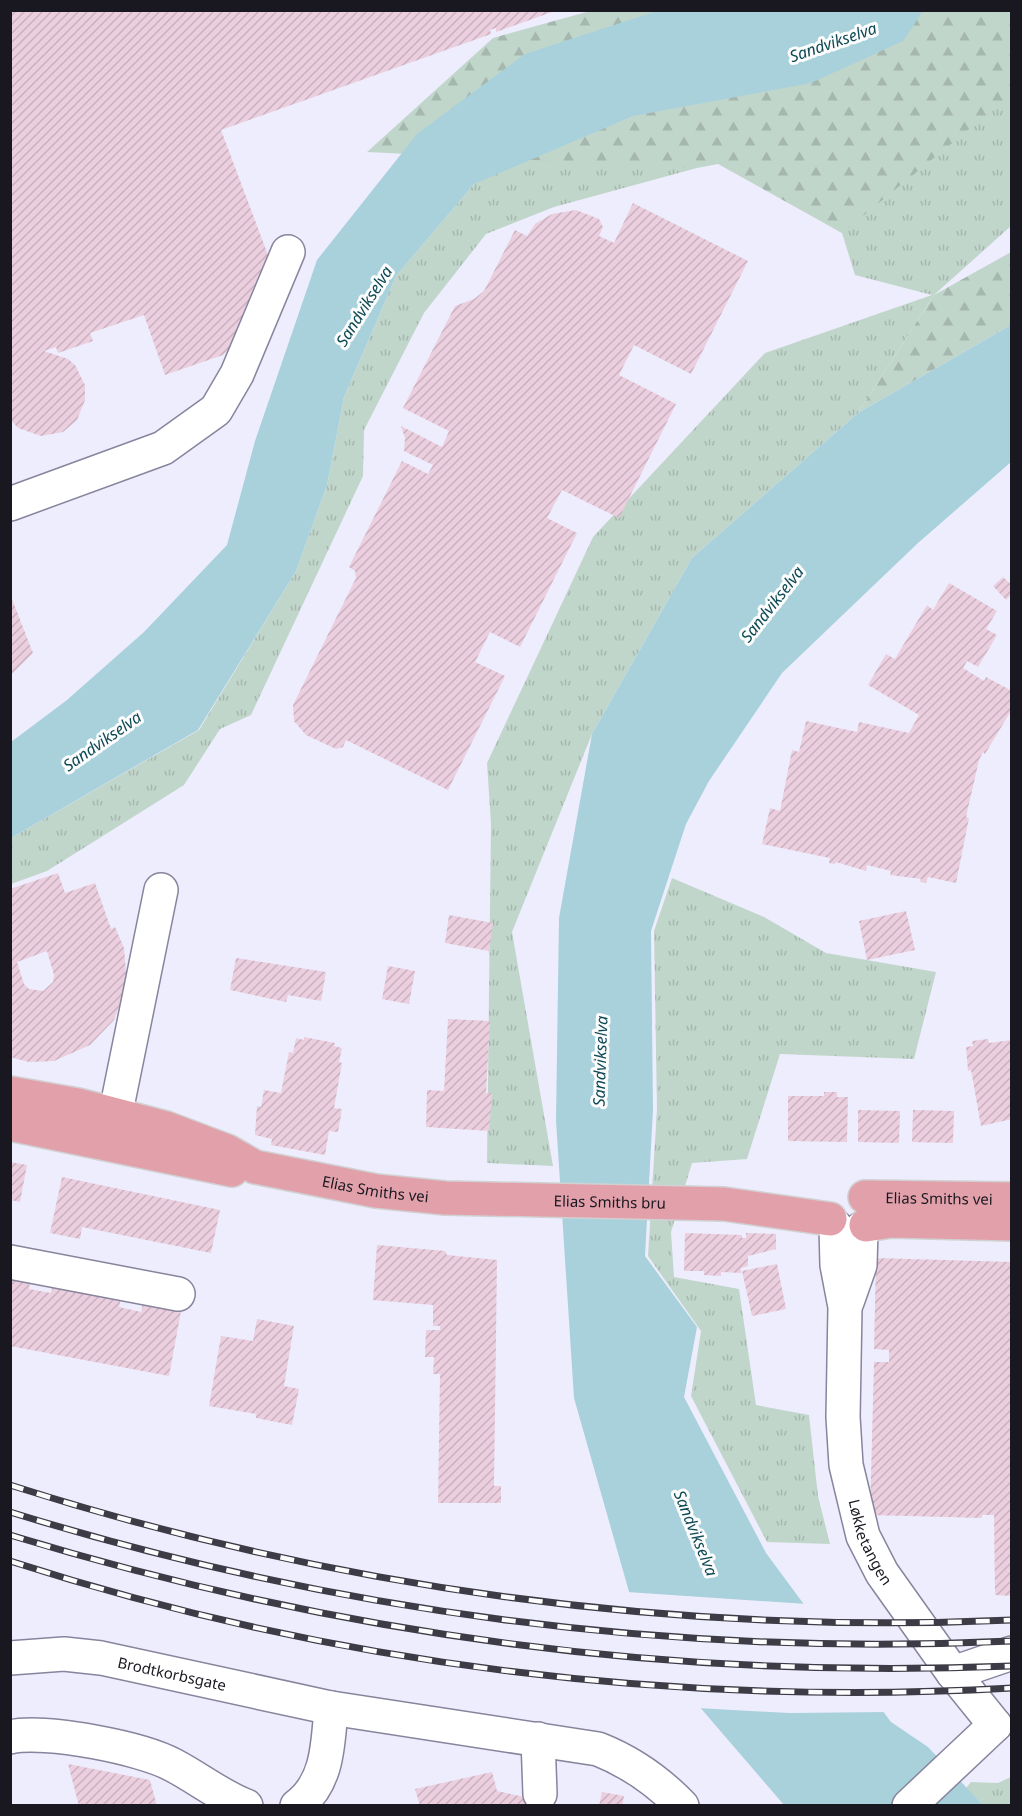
<svg xmlns="http://www.w3.org/2000/svg" width="1022" height="1816" font-family="'Noto Sans',sans-serif">
  <style>
    .grass { fill: url(#grass-tufts) }
    .forest { fill: url(#forest-firs) }
    .water { fill: #a8d1dc }
    .pier { fill: #eeedfd }
    .building { fill: url(#building-hatch); fill-rule: evenodd }
    .lines { fill: none; stroke-linecap: round; stroke-linejoin: round }
    .minor-casing { stroke: #87849d; stroke-width: 36 }
    .major-casing { stroke: #d1d1d3; stroke-width: 36 }
    .minor { stroke: #fff; stroke-width: 33 }
    .major { stroke: #e2a1aa; stroke-width: 33 }
    .rail-casing { stroke: #3d3c46; stroke-width: 7 }
    .rail { stroke: #fcfcfc; stroke-width: 4.5; stroke-dasharray: 14; stroke-linecap: butt }
    .labels { text-anchor: middle; dominant-baseline: central; stroke-width: 6; stroke-linejoin: round; paint-order: stroke }
    .street-label { font-size: 15px; fill: #191821; stroke: #fcfcfc }
    .water-label { font-size: 16px; font-style: italic; fill: #0d4955; stroke: #fcfcfc }
  </style>
  <defs>
    <pattern id="grass-tufts" width="24" height="20" patternUnits="userSpaceOnUse" patternTransform="scale(1.5)"><rect width="24" height="20" fill="#c1d6cb"/><path d="M3 7l-1-3M5 7V3M7 7l1-3M15 17l-1-3M17 17v-4M19 17l1-3" fill="none" stroke="#a5b7ae"/></pattern>
    <pattern id="forest-firs" width="22" height="20" patternUnits="userSpaceOnUse" patternTransform="scale(1.5)"><rect width="22" height="20" fill="#c1d6cb"/><path d="M5 1l3.5 6h-7zM16 11l3.5 6h-7z" fill="#a5b7ae"/></pattern>
    <pattern id="building-hatch" width="6" height="6" patternUnits="userSpaceOnUse" patternTransform="scale(1.5)"><rect width="6" height="6" fill="#ebcfdf"/><path d="M-1 1l2-2M0 6l6-6M5 7l2-2" fill="none" stroke="#c9b1bf"/></pattern>
  </defs>
  <rect width="100%" height="100%" fill="#eeedfd"/>
  <g class="grass">
    <polygon points="1011,11 1011,226 934,295 858,413 692,558 592,734 512,932 553,1166 487,1163 491,824 487,763 593,537 765,353 932,295 855,275 842,233 721,163"/>
    <polygon points="574,117 697,168 554,207 486,234 424,313 364,430 363,476 251,715 220,729 184,785 47,871 11,884 11,838 199,730 296,571 327,485 344,397 396,276 474,184"/>
    <polygon points="672,878 764,917 826,953 936,972 914,1059 780,1054 747,1159 692,1163 671,1232 674,1277 739,1289 756,1405 809,1415 818,1496 830,1544 767,1542 691,1396 701,1331 648,1256 657,1109 654,931"/>
    <polygon points="1011,1777 1011,1805 983,1805 966,1788 971,1782 998,1783"/>
  </g>
  <g class="forest">
    <polygon points="590,11 1011,11 1011,95 842,233 718,164 697,168 367,152 493,38"/>
    <polygon points="1011,252 1011,325 858,413 934,295"/>
  </g>
  <g class="water">
    <polygon points="657,11 923,11 903,41 811,83 633,116 474,184 396,276 344,397 327,485 296,571 198,730 11,838 11,742 67,700 144,632 227,545 255,441 317,260 417,134 525,54"/>
    <polygon points="1011,325 1011,462 918,543 782,673 709,781 686,824 651,931 653,1110 645,1256 697,1327 684,1397 766,1553 891,1722 928,1747 983,1805 784,1805 643,1641 574,1398 556,1120 559,918 592,734 692,558 858,413"/>
  </g>
  <polygon class="pier" points="627,1592 807,1604 887,1712 789,1713 697,1708 641,1642"/>
  <g class="building">
    <polygon points="10,10 555,10 555,11 496,32 496,28 490,30 491,34 221,130 271,263 235,344 223,355 165,375 144,315 90,333 93,341 58,353 56,347 44,351 68,359 75,365 85,385 85,400 77,420 63,432 41,436 18,428 10,419"/>
    <polygon points="633,203 748,261 691,374 634,345 619,375 676,404 619,518 562,490 547,518 577,533 520,647 490,632 475,662 505,676 448,790 346,740 343,747 336,749 306,735 294,721 293,705 356,578 355,571 349,567 402,461 428,474 433,465 404,451 405,438 401,426 442,447 449,431 403,408 455,306 474,299 484,291 515,230 527,236 535,224 552,214 576,210 599,219 603,227 599,236 614,243"/>
    <polygon points="1003,577 1012,585 1012,594 1006,600 993,586"/>
    <polygon points="949,583 997,611 986,629 997,635 978,667 967,661 963,668 984,681 986,677 1012,691 1012,709 985,754 983,752 979,760 966,817 969,818 956,883 928,877 926,883 920,882 921,879 890,875 891,871 867,865 866,871 836,862 835,864 829,863 830,858 762,844 770,808 780,811 792,750 799,752 806,721 857,732 859,722 909,733 919,715 868,685 886,654 895,659 927,605 933,610"/>
    <polygon points="10,594 33,653 12,674 10,670"/>
    <path d="M58 873 65 893 95 883 111 929 115 927 124 948 127 985 114 1020 90 1045 54 1061 29 1062 10 1057V889ZM47 951 54 975 53 982 43 991 29 989 24 984 17 962Z"/>
    <polygon points="906,911 915,950 867,960 859,921"/>
    <polygon points="449,915 493,923 489,951 445,943"/>
    <polygon points="236,958 326,972 321,1001 288,995 286,1002 230,990"/>
    <polygon points="388,966 415,971 409,1004 382,999"/>
    <polygon points="448,1019 490,1021 486,1093 492,1093 489,1131 426,1127 427,1090 444,1091"/>
    <polygon points="304,1037 335,1043 334,1046 342,1048 339,1062 342,1063 334,1108 342,1109 338,1132 329,1131 325,1155 271,1145 272,1139 255,1135 257,1106 261,1107 264,1090 281,1093 289,1052 293,1053 296,1038 304,1040"/>
    <polygon points="988,1039 989,1043 1012,1040 1012,1119 981,1126 971,1070 968,1071 966,1047 973,1046 972,1041"/>
    <polygon points="824,1092 837,1092 837,1097 848,1097 847,1142 788,1141 788,1096 824,1096"/>
    <polygon points="858,1110 900,1111 899,1143 858,1142"/>
    <polygon points="913,1110 954,1111 953,1143 912,1142"/>
    <polygon points="10,1162 27,1165 20,1202 10,1200"/>
    <polygon points="62,1177 220,1210 211,1253 82,1227 80,1239 50,1233"/>
    <polygon points="685,1233 742,1235 742,1238 746,1238 746,1233 776,1234 776,1249 748,1256 748,1266 741,1268 741,1273 721,1272 721,1276 704,1275 704,1271 684,1271"/>
    <polygon points="377,1245 445,1251 447,1255 497,1260 494,1486 501,1486 501,1503 438,1503 440,1374 433,1374 434,1357 425,1357 426,1330 440,1330 440,1326 433,1326 433,1305 373,1300"/>
    <polygon points="876,1258 1012,1262 1012,1596 995,1595 994,1515 982,1515 982,1518 870,1515 874,1362 889,1362 889,1350 874,1349"/>
    <polygon points="777,1264 786,1309 752,1316 742,1271"/>
    <polygon points="10,1272 31,1276 29,1289 51,1293 54,1281 122,1294 119,1307 141,1312 144,1299 182,1306 169,1376 10,1346"/>
    <polygon points="257,1319 294,1326 284,1386 299,1389 292,1425 256,1418 256,1414 209,1406 221,1336 253,1341"/>
    <polygon points="68,1764 150,1780 157,1806 79,1806"/>
    <polygon points="492,1772 497,1791 566,1806 420,1806 415,1789"/>
    <polygon points="602,1792 624,1796 622,1806 599,1806"/>
  </g>
  <g class="lines">
    <defs>
      <g id="minor">
        <polyline points="10,504 163,448 216,410 237,374 288,252"/>
        <polyline points="110,1141 161,890"/>
        <path id="s1" d="M836 1227 837 1265 845 1307 843 1417 846 1465 863 1536 882 1573 953 1673 995 1725"/>
        <polyline points="10,1262 178,1294"/>
        <polyline points="847,1302 860,1265 861,1229"/>
        <path id="s2" d="M10 1658 64 1654 101 1658 331 1708 598 1749C631 1762 657 1780 682 1806"/>
        <polyline points="953,1673 1012,1653"/>
        <path d="M10 1737C45 1729 142 1748 173 1765 198 1778 220 1796 246 1806"/>
        <polyline points="538,1739 540,1794"/>
        <path d="M297 1806C328 1783 328 1744 331 1708"/>
        <polyline points="909,1806 995,1725"/>
      </g>
      <g id="major">
        <path id="s3" d="M10 1093 78 1105 166 1128 227 1151 255 1167 376 1191 445 1198 724 1204 830 1219"/>
        <polyline points="10,1124 232,1170"/>
        <path id="s4" d="M865 1197 1012 1199"/>
        <polyline points="866,1225 891,1221 1012,1224"/>
      </g>
    </defs>
    <use href="#minor" class="minor-casing"/>
    <use href="#major" class="major-casing"/>
    <use href="#minor" class="minor"/>
    <use href="#major" class="major"/>
    <defs>
      <g id="rail">
        <path d="M10 1485C332 1588 674 1635 1012 1620"/>
        <path d="M10 1512C334 1612 673 1657 1012 1641"/>
        <path d="M10 1535C335 1634 672 1680 1012 1666"/>
        <path d="M10 1561C332 1665 674 1707 1012 1688"/>
      </g>
    </defs>
    <use href="#rail" class="rail-casing"/>
    <use href="#rail" class="rail"/>
  </g>
  <g class="labels">
    <g class="street-label">
      <text stroke="none"><textPath href="#s3" startOffset="380">Elias Smiths vei</textPath></text>
      <text stroke="none"><textPath href="#s4" startOffset="74">Elias Smiths vei</textPath></text>
      <text stroke="none"><textPath href="#s3" startOffset="615">Elias Smiths bru</textPath></text>
      <text stroke="none"><textPath href="#s1" startOffset="320">Løkketangen</textPath></text>
      <text stroke="none"><textPath href="#s2" startOffset="164">Brodtkorbsgate</textPath></text>
    </g>
    <g class="water-label">
      <text transform="translate(833 42) rotate(-19)">Sandvikselva</text>
      <text transform="translate(364 306) rotate(-58)">Sandvikselva</text>
      <text transform="translate(772 604) rotate(-52)">Sandvikselva</text>
      <text transform="translate(102 741) rotate(-35)">Sandvikselva</text>
      <text transform="translate(600 1061) rotate(-88)">Sandvikselva</text>
      <text transform="translate(696 1533) rotate(68)">Sandvikselva</text>
    </g>
  </g>
  <rect width="1022" height="1816" fill="none" stroke="#191821" stroke-width="24"/>
</svg>
